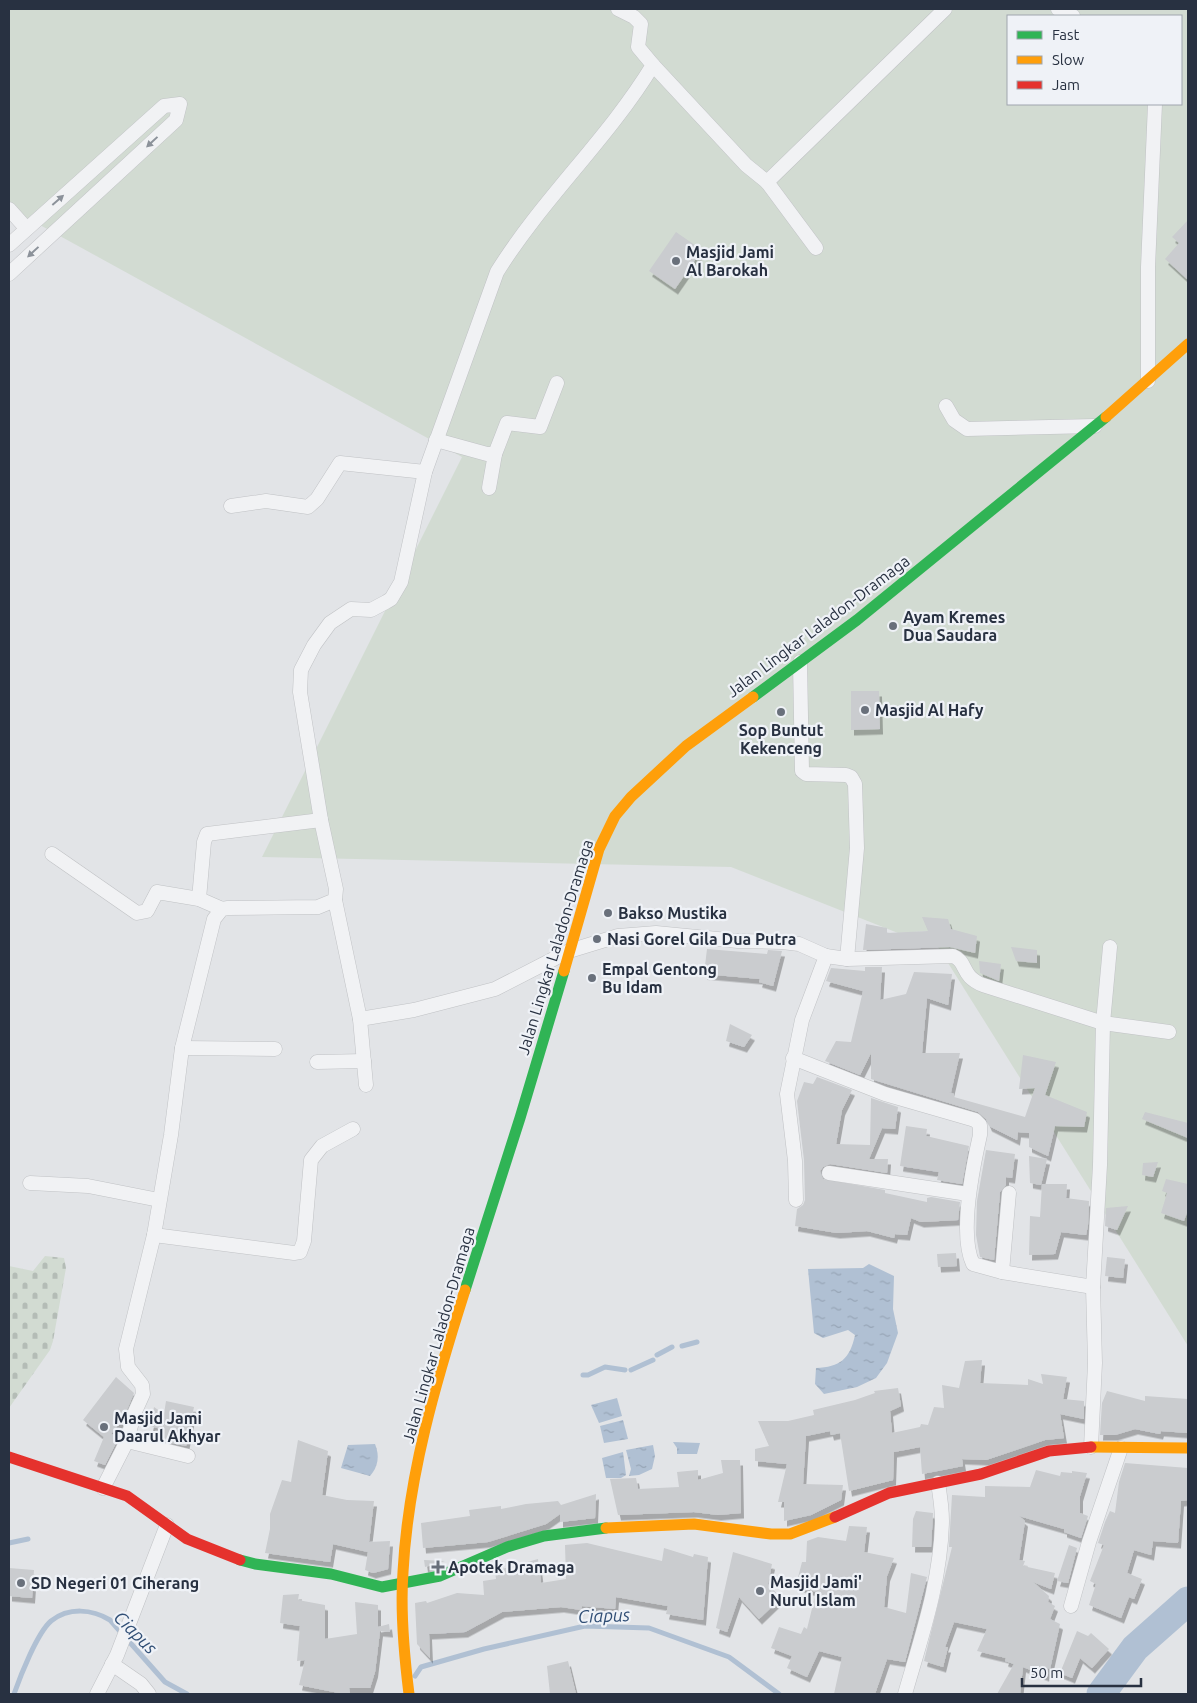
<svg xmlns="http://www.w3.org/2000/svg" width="1197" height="1703" font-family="Ubuntu,sans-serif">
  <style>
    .green { fill: #d2dbd2; fill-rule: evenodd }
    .cemetery { fill: url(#cemetery-stones) }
    .water { fill: url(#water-ripples) }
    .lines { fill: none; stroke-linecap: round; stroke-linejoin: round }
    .stream { stroke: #b0c0d3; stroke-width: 5 }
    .river { stroke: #b0c0d3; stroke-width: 29 }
    .building { fill: #cacccf; filter: url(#shadow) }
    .street-casing { stroke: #c0c2c5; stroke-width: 15 }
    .street { stroke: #f1f2f4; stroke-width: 14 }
    .fast { stroke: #30b455; stroke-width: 11 }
    .slow { stroke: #ff9f0a; stroke-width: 11 }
    .jam { stroke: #e5322d; stroke-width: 11 }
    .oneway { fill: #8c929a }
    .poi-dot { fill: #69707b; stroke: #eff2f7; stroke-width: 2 }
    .labels { text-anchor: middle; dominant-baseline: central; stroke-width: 4.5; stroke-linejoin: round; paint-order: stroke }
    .poi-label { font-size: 16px; font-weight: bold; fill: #283141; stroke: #eff2f7; text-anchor: start }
    .street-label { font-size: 16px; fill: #283141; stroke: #eff2f7 }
    .water-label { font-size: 18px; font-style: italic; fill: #314f76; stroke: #eff2f7 }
  </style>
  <defs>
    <pattern id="cemetery-stones" width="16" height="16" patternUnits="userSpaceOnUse" patternTransform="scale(1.25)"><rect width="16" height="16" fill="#d2dbd2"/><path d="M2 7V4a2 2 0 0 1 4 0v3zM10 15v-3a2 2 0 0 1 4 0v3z" fill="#b4bcb6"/></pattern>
    <pattern id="water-ripples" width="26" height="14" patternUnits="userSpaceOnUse" patternTransform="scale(1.25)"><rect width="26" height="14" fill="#b0c0d3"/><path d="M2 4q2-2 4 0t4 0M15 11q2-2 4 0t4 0" fill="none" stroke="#97a5b6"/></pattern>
    <filter id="shadow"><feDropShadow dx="3" dy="5.5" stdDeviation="0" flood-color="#0004"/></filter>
  </defs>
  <rect width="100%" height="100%" fill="#e2e4e7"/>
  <path class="green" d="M9 9H1188V1346L928 931 898 933 731 867 262 857 462 457 9 208ZM1008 16H1181V104H1008Z"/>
  <polygon class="cemetery" points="45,1256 64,1258 66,1268 53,1341 50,1350 9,1408 9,1266 33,1271"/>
  <g class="water">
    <path d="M869 1264 894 1276 893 1309 898 1333 887 1363 876 1378 857 1387 824 1394 815 1384 816 1368C840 1367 850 1359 855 1335L848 1330 823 1338 814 1333 808 1269 863 1268Z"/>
    <polygon points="617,1398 622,1416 599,1423 591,1405"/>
    <polygon points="623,1420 628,1439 604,1443 600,1426"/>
    <polygon points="673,1442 700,1443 697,1454 677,1454 677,1448"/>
    <path d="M375 1444C380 1456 378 1467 370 1476L341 1468 348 1445Z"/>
    <polygon points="653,1445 655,1456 652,1469 639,1475 629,1476 631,1469 626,1450"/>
    <polygon points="623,1452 626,1475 621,1478 606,1478 602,1458"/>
  </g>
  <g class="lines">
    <g class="stream">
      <polyline points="682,1346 697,1342"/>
      <polyline points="657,1355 672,1347"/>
      <polyline points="631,1370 653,1360"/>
      <polyline points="583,1375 588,1375 605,1367 625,1370"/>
      <polyline points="9,1543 28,1539"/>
      <polyline points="415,1676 421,1667 484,1649 585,1626 649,1628 729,1657 779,1694"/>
      <path d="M14 1694C20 1677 37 1633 51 1621 69 1607 92 1609 110 1620L165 1682 187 1694"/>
    </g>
    <polyline class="river" points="1101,1694 1135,1648 1188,1601"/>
  </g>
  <g class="building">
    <polygon points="1188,220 1188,280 1165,259 1179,243 1172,237"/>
    <polygon points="676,232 702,250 675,289 649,271"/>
    <polygon points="851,691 879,691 880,729 851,730"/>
    <polygon points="922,917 948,919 951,929 977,936 975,953 950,947 863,950 866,924 887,928 887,933 928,931"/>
    <polygon points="1011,947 1037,950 1037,963 1016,961"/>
    <polygon points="707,949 767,954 768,950 782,951 773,986 759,982 760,979 704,974"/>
    <polygon points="979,961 1001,964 999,981 980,973"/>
    <polygon points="865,967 882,967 880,1000 906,994 914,972 952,974 948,1005 927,998 922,1053 960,1053 951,1092 949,1092 954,1094 954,1097 1025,1117 1035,1088 1019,1089 1023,1055 1056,1062 1045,1095 1087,1112 1084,1127 1055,1126 1048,1156 1029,1147 1029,1133 1018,1132 1017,1140 989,1126 986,1119 978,1112 871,1079 871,1053 860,1075 825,1061 836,1041 851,1042 863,991 826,981 831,968 865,971"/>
    <polygon points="730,1024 752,1035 744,1047 726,1041"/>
    <polygon points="817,1077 852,1090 842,1110 836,1144 870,1145 871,1098 898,1107 895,1129 882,1128 869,1159 888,1159 887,1173 830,1164 823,1167 820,1171 823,1179 885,1190 885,1193 927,1202 927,1198 931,1197 960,1202 958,1220 921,1222 911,1218 907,1235 895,1234 894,1238 867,1231 837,1233 795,1226 797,1209 803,1205 805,1200 804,1160 797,1101 804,1082 813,1084"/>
    <polygon points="1145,1112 1188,1123 1188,1138 1142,1119"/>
    <polygon points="906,1126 927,1129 926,1136 969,1146 962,1184 937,1180 939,1172 900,1166"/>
    <polygon points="986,1150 1015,1154 1012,1178 1006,1177 1006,1185 1000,1192 994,1260 980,1257 976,1235 977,1201"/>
    <polygon points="1029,1156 1047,1159 1041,1185 1030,1183"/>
    <polygon points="1158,1162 1153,1177 1142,1175 1143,1163"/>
    <polygon points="1166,1179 1188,1184 1188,1210 1184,1221 1161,1213 1167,1193 1162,1191"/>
    <polygon points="1042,1184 1067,1184 1066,1198 1089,1201 1088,1225 1086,1235 1061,1232 1055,1254 1029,1255 1030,1216 1040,1217"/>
    <polygon points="1128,1206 1117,1230 1105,1226 1106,1208"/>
    <polygon points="956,1253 957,1266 938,1267 937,1254"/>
    <polygon points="1107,1257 1125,1259 1123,1278 1105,1276"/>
    <polygon points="982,1360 980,1383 1028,1385 1028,1379 1043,1384 1041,1374 1067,1377 1063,1399 1084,1401 1084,1419 1060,1414 1064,1438 1045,1440 986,1460 962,1459 963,1466 922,1474 920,1447 894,1452 893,1480 849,1491 840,1433 831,1435 830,1431 806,1436 803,1484 843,1485 841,1500 811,1515 784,1521 784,1502 778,1502 787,1464 755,1461 755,1449 769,1446 758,1421 788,1421 814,1415 813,1410 855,1400 875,1393 874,1391 898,1388 901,1406 890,1411 892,1433 920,1427 921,1424 928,1425 934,1407 944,1408 942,1385 959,1388 965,1361"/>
    <polygon points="116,1377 134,1393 124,1417 111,1434 119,1437 105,1465 94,1461 104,1437 83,1420"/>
    <polygon points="1107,1391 1145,1401 1145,1396 1188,1399 1188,1433 1161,1431 1160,1434 1135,1429 1115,1435 1100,1435 1102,1403"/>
    <polygon points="166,1401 194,1407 186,1446 158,1440 161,1429 150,1426 154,1407 164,1414"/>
    <polygon points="298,1440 328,1451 322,1495 347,1500 374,1501 369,1542 390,1541 388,1569 373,1573 365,1570 368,1552 333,1544 330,1562 265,1553 270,1529 270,1514 282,1480 291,1482"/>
    <polygon points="721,1460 740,1460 741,1513 718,1515 694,1512 618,1515 610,1479 636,1478 638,1489 679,1487 677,1472 698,1470 698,1480 723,1473"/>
    <polygon points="1125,1463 1188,1468 1188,1500 1181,1501 1178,1543 1153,1541 1151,1555 1134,1550 1127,1573 1142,1579 1134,1599 1129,1597 1121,1618 1089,1605 1096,1584 1090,1581 1104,1545 1098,1543 1105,1522 1110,1511 1115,1513 1119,1482"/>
    <polygon points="1036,1470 1060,1476 1061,1472 1072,1473 1072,1471 1087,1473 1080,1496 1080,1513 1088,1516 1081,1538 1064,1532 1064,1529 1019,1516 1025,1521 1019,1560 1025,1561 1023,1566 1055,1573 1051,1589 1033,1582 1049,1596 1048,1602 1055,1606 1050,1619 1060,1624 1050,1669 1048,1668 1046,1676 1023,1667 1020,1694 997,1694 1014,1664 1005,1661 1006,1658 977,1651 987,1629 954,1622 945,1647 948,1647 943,1667 924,1661 952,1547 949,1547 952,1495 985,1497 985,1486 1030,1487"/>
    <polygon points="596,1494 595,1518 560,1522 560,1514 546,1524 488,1542 423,1548 421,1523 470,1516 469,1510 501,1506 501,1509 526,1504 558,1501 561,1505"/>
    <polygon points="916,1511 933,1513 931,1547 912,1547 913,1519"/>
    <polygon points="849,1526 867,1527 864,1552 894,1558 887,1576 884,1607 906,1613 911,1573 927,1577 905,1662 887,1659 875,1694 834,1694 842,1657 819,1651 807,1677 787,1668 792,1656 771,1648 779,1627 801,1634 804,1627 807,1629 816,1592 796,1585 802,1562 806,1562 807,1541 818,1537 846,1541"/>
    <polygon points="587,1543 662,1561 664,1548 693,1557 694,1554 708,1557 703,1620 666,1614 668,1606 616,1597 615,1609 582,1606 581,1610 561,1607 502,1612 465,1632 429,1634 430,1658 417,1644 415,1603 426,1601 427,1603 457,1593 484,1595 483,1581 496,1579 495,1571 538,1559 541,1583 566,1579 565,1545"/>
    <polygon points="1069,1545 1077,1548 1068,1583 1057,1581"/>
    <polygon points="733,1552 772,1564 768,1584 781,1598 759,1619 739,1597 727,1632 716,1628"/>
    <polygon points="424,1560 445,1561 425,1567"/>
    <polygon points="9,1568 34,1570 32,1598 9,1596"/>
    <polygon points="299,1594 298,1600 325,1605 325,1639 357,1634 355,1602 378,1605 378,1627 389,1624 390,1632 380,1631 375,1672 370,1688 349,1688 350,1694 344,1694 299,1685 305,1660 297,1661 300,1626 280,1623 283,1595"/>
    <polygon points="1077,1631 1088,1636 1091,1633 1109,1649 1092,1668 1080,1658 1072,1678 1060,1673"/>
    <polygon points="568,1661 576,1694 550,1694 547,1666"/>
  </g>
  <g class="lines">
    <defs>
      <g id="street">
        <polyline points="1058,9 1073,16"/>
        <polyline points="653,65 746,165 767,182 945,9"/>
        <polyline points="767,182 816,248"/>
        <polyline points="9,209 26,228"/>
        <polyline points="9,245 164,106 180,104 176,120 9,274"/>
        <polyline points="1148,381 1148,267 1155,104"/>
        <polyline points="946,406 954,420 967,429 1095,426"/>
        <polyline points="436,440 487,454 495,454 507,423 540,427 557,383"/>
        <polyline points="489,488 495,454"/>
        <polyline points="231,506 266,501 308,507 317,499 340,463 425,472"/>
        <polyline points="800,662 802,771 806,774 846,775 851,777 855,784 857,848 847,959 826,956"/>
        <polyline points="52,854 137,913 147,911 157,892 199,899 222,909"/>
        <polyline points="199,899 204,842 207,834 321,820"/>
        <polyline points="335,900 360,1019 366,1085"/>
        <path d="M847 959 953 956C968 962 960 976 983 985L1103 1023 1169 1032"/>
        <polyline points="360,1019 414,1010 495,989 569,951 618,936 656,933 738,941 782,942 799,944 826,956 802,1020 787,1094 795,1161 796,1200"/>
        <polyline points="182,1048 275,1049"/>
        <path d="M793 1058 885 1094 975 1120 980 1125V1135C973 1166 959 1235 973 1264L1002 1272 1093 1287"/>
        <polyline points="317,1062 364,1061"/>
        <polyline points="829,1173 968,1194"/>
        <polyline points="30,1183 88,1186 159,1200"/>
        <polyline points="154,1235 294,1253 300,1252 304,1241 311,1160 322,1146 353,1129"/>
        <polyline points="1002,1272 1009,1193"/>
        <polyline points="127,1441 188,1456"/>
        <polyline points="1091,1447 1095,1363 1093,1287 1100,1165 1103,1023 1110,947"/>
        <path d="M103 1488 127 1441 134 1414 143 1394 142 1385 128 1367 126 1349 154 1235 171 1135 182 1048 214 919 222 909 228 908 318 907 335 900 336 889 321 820 300 692 301 670 314 645 330 623 351 609 371 610 386 602 391 599 401 582 425 472 497 272C543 198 608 139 653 65L638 47 641 24 634 17 618 9"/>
        <polyline points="1071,1606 1089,1542 1121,1448"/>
        <polyline points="112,1664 141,1684 149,1694"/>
        <polyline points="97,1694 117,1655 167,1525"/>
        <path d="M905 1694C921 1638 941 1581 942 1521 942 1509 940 1495 938 1483"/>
      </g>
    </defs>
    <use href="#street" class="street-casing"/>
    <use href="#street" class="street"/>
    <g class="fast">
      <polyline points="753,697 857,620 1106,417"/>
      <polyline points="465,1290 520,1118 564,971"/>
      <polyline points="240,1560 255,1564 331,1574 382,1587 440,1576 507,1547 544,1536 606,1528"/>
    </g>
    <g class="slow">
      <polyline points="1106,417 1188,344"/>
      <polyline points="564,971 599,849 615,816 631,797 686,746 753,697"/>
      <polyline points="1091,1447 1188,1448"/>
      <polyline points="606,1528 694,1524 771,1534 790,1534 835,1517"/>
      <path d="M409 1694C404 1654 400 1613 403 1572 408 1476 436 1381 465 1290"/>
    </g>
    <g class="jam">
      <polyline points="9,1457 127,1496 187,1539 240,1560"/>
      <polyline points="835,1517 889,1493 981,1474 1049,1451 1091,1447"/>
    </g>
  </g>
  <defs><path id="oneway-solid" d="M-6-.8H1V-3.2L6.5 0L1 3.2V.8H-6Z" transform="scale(1.25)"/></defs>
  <g class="oneway">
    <use href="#oneway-solid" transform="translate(152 142) rotate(137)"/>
    <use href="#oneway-solid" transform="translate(58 200) rotate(-41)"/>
    <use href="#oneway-solid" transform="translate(33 252) rotate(137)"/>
  </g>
  <g class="poi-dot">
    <circle cx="676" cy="261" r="5"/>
    <circle cx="893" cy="626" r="5"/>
    <circle cx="865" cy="710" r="5"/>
    <circle cx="781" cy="712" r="5"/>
    <circle cx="608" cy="913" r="5"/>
    <circle cx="597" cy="939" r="5"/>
    <circle cx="592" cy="978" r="5"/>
    <circle cx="104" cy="1427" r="5"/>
    <path d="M435.5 1559.5h5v5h5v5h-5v5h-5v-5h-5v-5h5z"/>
    <circle cx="21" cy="1583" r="5"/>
    <circle cx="760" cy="1591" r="5"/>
  </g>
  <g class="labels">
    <g class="poi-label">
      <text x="686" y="252">Masjid Jami<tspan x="686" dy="18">Al Barokah</tspan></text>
      <text x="903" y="617">Ayam Kremes<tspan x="903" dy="18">Dua Saudara</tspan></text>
      <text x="875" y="710">Masjid Al Hafy</text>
      <text x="781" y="730" text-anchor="middle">Sop Buntut<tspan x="781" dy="18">Kekenceng</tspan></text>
      <text x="618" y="913">Bakso Mustika</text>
      <text x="607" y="939">Nasi Gorel Gila Dua Putra</text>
      <text x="602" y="969">Empal Gentong<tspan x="602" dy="18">Bu Idam</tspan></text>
      <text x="114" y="1418">Masjid Jami<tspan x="114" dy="18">Daarul Akhyar</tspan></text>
      <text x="448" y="1567">Apotek Dramaga</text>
      <text x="770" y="1582">Masjid Jami'<tspan x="770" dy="18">Nurul Islam</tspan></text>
      <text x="31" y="1583">SD Negeri 01 Ciherang</text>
    </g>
    <g class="street-label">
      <text transform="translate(818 626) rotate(-37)">Jalan Lingkar Laladon-Dramaga</text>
      <text transform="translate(555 947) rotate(-73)">Jalan Lingkar Laladon-Dramaga</text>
      <text transform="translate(438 1335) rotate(-74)">Jalan Lingkar Laladon-Dramaga</text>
    </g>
    <g class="water-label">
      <text transform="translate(604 1615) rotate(-2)">Ciapus</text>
      <text transform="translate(136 1632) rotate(45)">Ciapus</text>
    </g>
  </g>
  <rect width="1197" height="1703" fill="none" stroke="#283141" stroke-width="20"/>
  <rect x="1007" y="15" width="175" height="90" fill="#eff2f7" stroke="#9fa5ae"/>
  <rect x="1017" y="31" width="25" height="8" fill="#30b455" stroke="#9fa5ae"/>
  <text x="1052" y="40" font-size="15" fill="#283141">Fast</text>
  <rect x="1017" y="56" width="25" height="8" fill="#ff9f0a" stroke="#9fa5ae"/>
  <text x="1052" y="65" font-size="15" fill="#283141">Slow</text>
  <rect x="1017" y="81" width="25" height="8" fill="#e5322d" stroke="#9fa5ae"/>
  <text x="1052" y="90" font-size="15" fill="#283141">Jam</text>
  <path d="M1022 1678v8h119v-8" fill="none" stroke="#283141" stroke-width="2.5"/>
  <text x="1030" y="1678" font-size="15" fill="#283141" stroke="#eff2f7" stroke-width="4" paint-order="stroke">50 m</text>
</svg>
